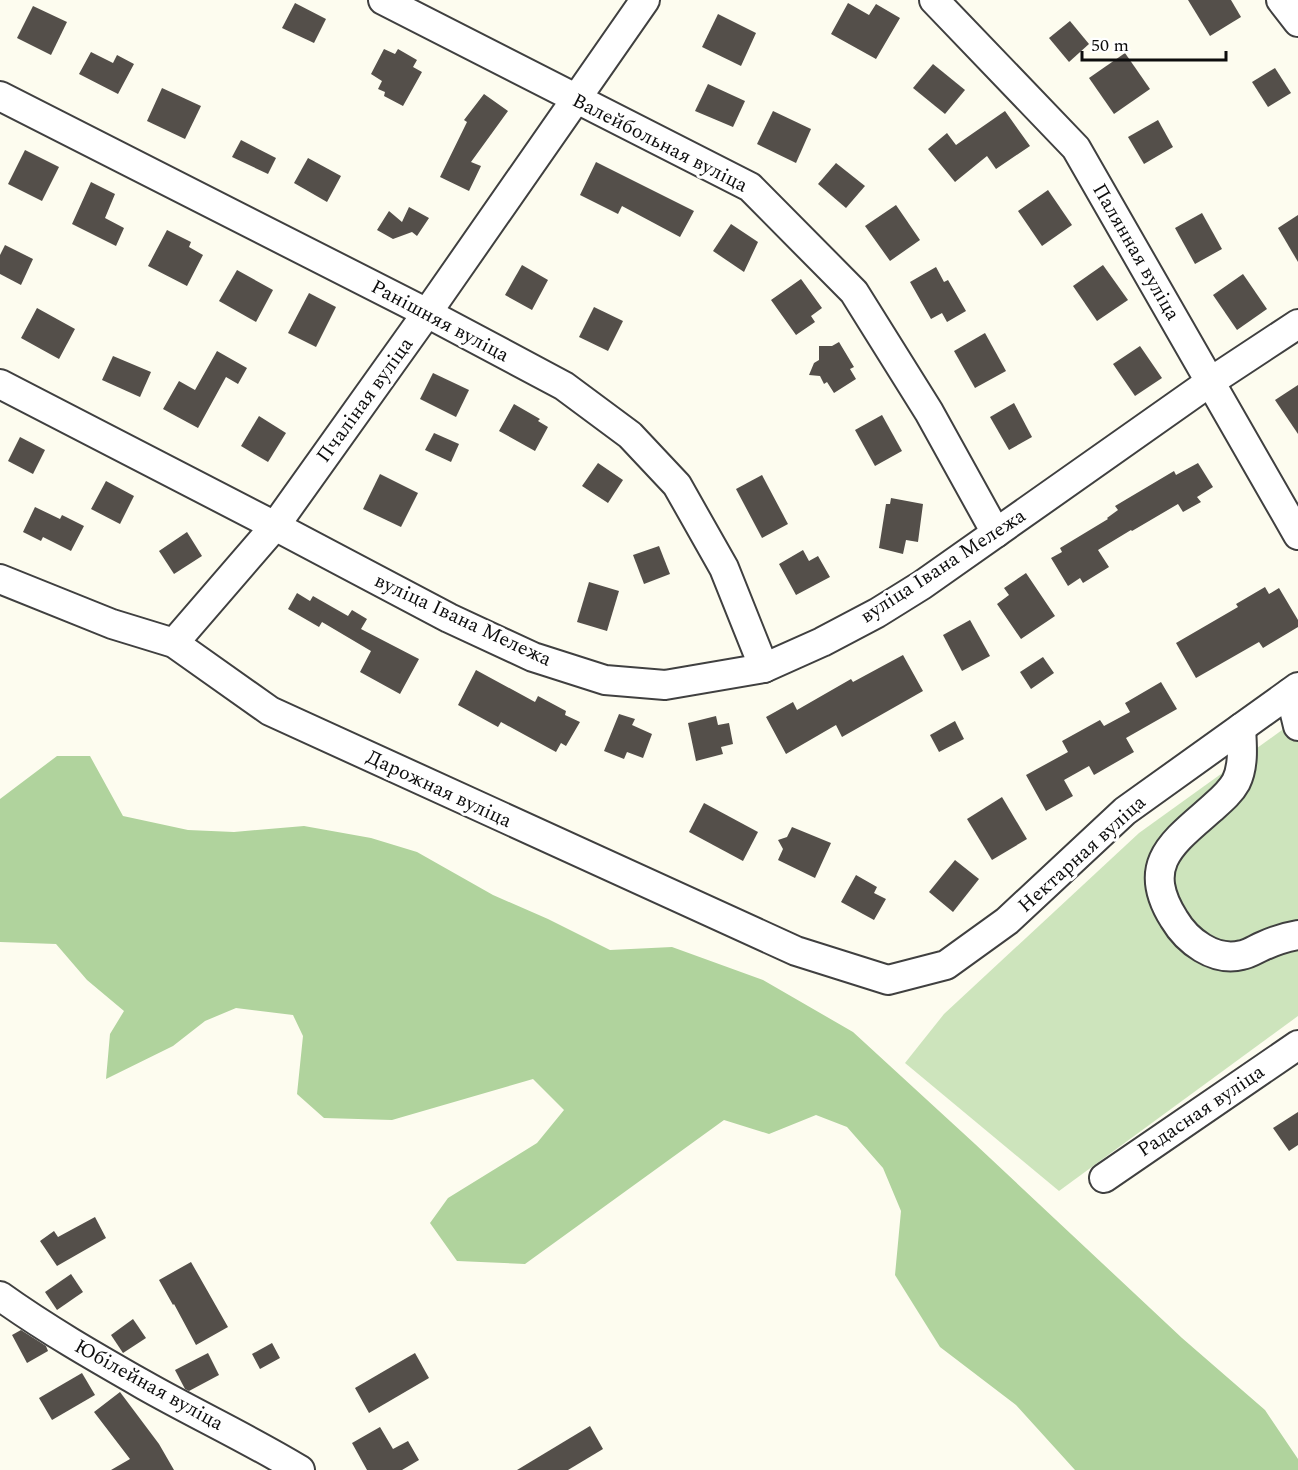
<svg xmlns="http://www.w3.org/2000/svg" width="1298" height="1470" font-family="Spectral,serif">
  <style>
    .green { fill: #cde4bc }
    .forest { fill: #b0d39d }
    .building { fill: #544f4a }
    .lines { fill: none; stroke-linecap: round; stroke-linejoin: round }
    .minor-casing { stroke: #404040; stroke-width: 32 }
    .minor { stroke: #fff; stroke-width: 28 }
    .labels { text-anchor: middle; dominant-baseline: central; stroke-width: 6; stroke-linejoin: round; paint-order: stroke }
    .street-label { font-size: 20px; fill: #0d0d0d; stroke: #fff }
  </style>
  <rect width="100%" height="100%" fill="#fdfcef"/>
  <polygon class="green" points="1289,725 1298,742 1298,1016 1059,1191 905,1063 944,1014 1139,833"/>
  <polygon class="forest" points="57,756 90,756 123,816 188,830 234,832 304,826 371,838 417,852 493,895 548,919 610,950 672,947 763,980 853,1032 975,1144 1182,1338 1265,1410 1298,1459 1298,1470 1075,1470 1016,1405 940,1347 895,1275 901,1211 883,1168 847,1127 816,1115 769,1134 724,1120 525,1264 457,1261 430,1223 448,1198 537,1143 564,1110 533,1079 392,1120 324,1118 297,1094 303,1036 293,1015 236,1008 205,1021 173,1046 106,1079 110,1034 124,1011 87,980 56,944 0,942 0,799"/>
  <g class="building">
    <polygon points="1188,0 1231,0 1241,17 1210,36"/>
    <polygon points="295,3 326,19 314,43 282,28"/>
    <polygon points="848,3 869,15 876,4 900,18 876,59 831,34"/>
    <polygon points="33,6 67,22 51,55 17,38"/>
    <polygon points="718,14 756,33 741,66 702,47"/>
    <polygon points="1070,21 1089,44 1069,62 1049,38"/>
    <polygon points="384,49 395,54 398,49 417,60 413,67 422,72 403,106 384,96 385,92 378,89 382,81 371,74"/>
    <polygon points="91,52 113,63 117,55 134,64 118,94 79,74"/>
    <polygon points="1125,53 1150,89 1114,114 1089,78"/>
    <polygon points="933,64 965,90 945,114 913,88"/>
    <polygon points="1275,68 1291,93 1268,107 1252,82"/>
    <polygon points="708,84 745,101 733,127 695,111"/>
    <polygon points="162,88 201,106 185,139 147,121"/>
    <polygon points="484,94 508,111 471,162 481,166 469,191 440,177 467,122 464,120"/>
    <polygon points="773,111 811,129 796,163 757,144"/>
    <polygon points="1005,111 1030,146 996,169 987,156 955,182 928,149 947,133 956,145"/>
    <polygon points="1158,120 1173,147 1144,164 1128,137"/>
    <polygon points="241,140 276,158 268,174 232,157"/>
    <polygon points="25,150 59,167 42,201 8,184"/>
    <polygon points="308,158 341,176 327,202 294,183"/>
    <polygon points="596,162 694,211 680,237 622,206 618,214 580,195"/>
    <polygon points="836,163 865,186 846,208 818,184"/>
    <polygon points="91,182 115,194 105,218 124,228 116,246 72,224"/>
    <polygon points="1048,190 1072,225 1042,246 1018,211"/>
    <polygon points="896,205 920,240 890,261 865,226"/>
    <polygon points="409,207 429,218 417,236 412,232 393,239 377,230 389,211 402,222"/>
    <polygon points="1202,213 1222,249 1195,264 1175,228"/>
    <polygon points="1298,215 1298,262 1278,228"/>
    <polygon points="731,224 758,242 744,272 713,251"/>
    <polygon points="167,230 191,242 189,247 203,255 187,286 148,266"/>
    <polygon points="5,245 33,259 21,285 0,274 0,255"/>
    <polygon points="522,265 548,280 532,310 505,295"/>
    <polygon points="1103,265 1128,300 1097,321 1073,286"/>
    <polygon points="936,267 944,282 948,280 966,311 947,322 942,313 931,319 910,282"/>
    <polygon points="237,270 273,290 256,322 219,301"/>
    <polygon points="1243,274 1267,309 1237,330 1213,295"/>
    <polygon points="801,279 822,308 811,316 815,322 796,335 771,300"/>
    <polygon points="309,293 336,307 316,347 288,333"/>
    <polygon points="594,307 623,321 608,351 579,337"/>
    <polygon points="37,308 75,329 59,359 21,338"/>
    <polygon points="985,333 1006,371 975,388 954,351"/>
    <polygon points="839,342 854,367 850,369 856,379 834,393 827,382 824,384 820,376 809,375 814,363 819,360 819,346 832,346"/>
    <polygon points="1140,346 1162,378 1135,396 1113,364"/>
    <polygon points="217,351 247,368 238,384 226,377 198,428 163,409 179,381 195,390"/>
    <polygon points="113,356 151,372 140,397 102,380"/>
    <polygon points="433,373 469,390 456,417 420,399"/>
    <polygon points="1298,385 1298,434 1275,400"/>
    <polygon points="1014,403 1032,437 1009,450 990,417"/>
    <polygon points="514,404 540,419 538,421 548,427 535,451 499,431"/>
    <polygon points="882,415 902,451 875,466 855,430"/>
    <polygon points="259,416 286,433 268,462 241,446"/>
    <polygon points="434,433 459,444 451,462 425,450"/>
    <polygon points="20,437 45,450 33,474 8,461"/>
    <polygon points="598,463 623,480 608,503 582,486"/>
    <polygon points="1198,463 1213,487 1197,497 1201,502 1183,512 1178,504 1132,531 1131,530 1098,550 1109,567 1083,583 1080,578 1068,586 1051,558 1062,552 1060,548 1108,519 1107,518 1118,510 1115,506 1174,471 1176,475"/>
    <polygon points="380,474 418,493 401,527 363,509"/>
    <polygon points="762,475 788,524 762,538 736,489"/>
    <polygon points="106,481 134,496 120,524 91,509"/>
    <polygon points="891,498 923,504 918,542 906,540 903,554 879,548 886,504 890,504"/>
    <polygon points="35,507 60,519 62,515 84,526 71,551 43,537 41,541 23,532"/>
    <polygon points="187,532 202,556 174,574 159,551"/>
    <polygon points="659,546 670,574 644,584 633,555"/>
    <polygon points="803,550 809,561 818,556 830,577 796,595 779,564"/>
    <polygon points="1026,573 1055,616 1021,639 997,604 1009,595 1004,588"/>
    <polygon points="589,582 619,591 607,631 577,622"/>
    <polygon points="1265,587 1269,594 1279,588 1298,620 1298,627 1263,648 1259,642 1196,678 1176,643 1238,607 1236,604"/>
    <polygon points="297,593 310,601 313,596 348,616 352,610 367,619 361,629 419,659 400,694 360,672 371,651 322,622 319,627 288,609"/>
    <polygon points="970,620 990,656 962,671 943,635"/>
    <polygon points="903,655 923,691 842,737 836,725 786,754 766,717 793,702 797,710 851,679 853,682"/>
    <polygon points="1043,657 1054,673 1031,689 1020,672"/>
    <polygon points="476,670 535,702 538,696 566,711 565,715 580,722 566,746 561,743 556,752 501,722 498,727 458,705"/>
    <polygon points="1161,682 1177,709 1126,738 1134,752 1094,775 1089,766 1064,780 1073,796 1046,811 1026,775 1068,752 1062,741 1100,720 1104,726 1130,712 1125,703"/>
    <polygon points="619,714 635,719 632,725 652,734 643,758 627,752 624,759 604,751"/>
    <polygon points="716,716 718,725 729,723 733,744 721,747 723,754 696,761 688,723"/>
    <polygon points="955,721 964,739 939,752 930,735"/>
    <polygon points="1002,797 1027,839 992,860 967,819"/>
    <polygon points="704,803 758,832 743,861 689,832"/>
    <polygon points="792,827 831,843 815,878 778,860 783,849 778,840 787,837"/>
    <polygon points="955,860 979,879 953,912 929,892"/>
    <polygon points="856,875 877,887 874,893 886,899 874,920 841,902"/>
    <polygon points="1298,1112 1298,1145 1289,1151 1273,1128"/>
    <polygon points="95,1217 106,1238 57,1266 40,1241 54,1231 58,1237"/>
    <polygon points="191,1262 228,1327 196,1345 174,1304 173,1305 159,1280"/>
    <polygon points="71,1274 83,1292 57,1310 45,1292"/>
    <polygon points="133,1319 146,1338 123,1353 111,1335"/>
    <polygon points="21,1330 46,1346 48,1351 27,1363 12,1335"/>
    <polygon points="272,1343 280,1358 260,1369 252,1354"/>
    <polygon points="208,1353 219,1375 189,1391 185,1389 175,1370"/>
    <polygon points="415,1353 429,1378 369,1413 355,1388"/>
    <polygon points="82,1373 95,1395 52,1420 39,1398"/>
    <polygon points="120,1392 159,1444 174,1470 111,1470 130,1459 94,1412"/>
    <polygon points="590,1426 603,1449 568,1470 517,1470"/>
    <polygon points="380,1427 393,1449 408,1441 419,1460 402,1470 367,1470 352,1443"/>
  </g>
  <g class="lines">
    <defs>
      <g id="minor">
        <polyline points="383,0 750,187 854,292 929,412 996,533"/>
        <polyline points="934,0 1076,148 1298,535"/>
        <polyline points="1281,0 1298,22"/>
        <polyline points="0,96 427,313 564,386 630,435 677,485 724,568 764,668"/>
        <polyline points="0,384 275,526 449,618 533,657 605,680 665,685 764,668 822,642 877,613 922,585 1210,382 1298,324"/>
        <polyline points="0,579 112,624 174,643 270,711 796,951 888,980 946,965 1007,921 1125,811 1298,687"/>
        <polyline points="174,643 275,526 427,313 645,0"/>
        <polyline points="1290,693 1298,726"/>
        <path d="M1241 728C1242 745 1244 766 1236 782 1230 793 1220 801 1211 809 1172 843 1140 865 1174 919 1187 941 1214 962 1242 955 1249 954 1256 949 1263 946 1274 941 1286 937 1298 935"/>
        <polyline points="1104,1178 1298,1045"/>
        <path d="M0 1296C46 1329 95 1357 144 1385 195 1414 249 1439 300 1470"/>
      </g>
    </defs>
    <use href="#minor" class="minor-casing"/>
    <use href="#minor" class="minor"/>
  </g>
  <g class="labels">
    <g class="street-label">
      <text transform="translate(660 143) rotate(27)">Валейбольная вуліца</text>
      <text transform="translate(1136 252) rotate(60)">Палянная вуліца</text>
      <text transform="translate(440 321) rotate(28)">Ранішняя вуліца</text>
      <text transform="translate(365 400) rotate(-54)">Пчаліная вуліца</text>
      <text transform="translate(943 566) rotate(-33)">вуліца Івана Мележа</text>
      <text transform="translate(463 620) rotate(25)">вуліца Івана Мележа</text>
      <text transform="translate(439 789) rotate(25)">Дарожная вуліца</text>
      <text transform="translate(1082 854) rotate(-42)">Нектарная вуліца</text>
      <text transform="translate(1201 1111) rotate(-34)">Радасная вуліца</text>
      <text transform="translate(149 1385) rotate(29)">Юбілейная вуліца</text>
    </g>
  </g>
  <path d="M1082 51v9h144v-9" fill="none" stroke="#0d0d0d" stroke-width="3"/>
  <text x="1091" y="51" font-size="18" fill="#0d0d0d" stroke="#ffffff" stroke-width="4.5" paint-order="stroke">50 m</text>
</svg>
